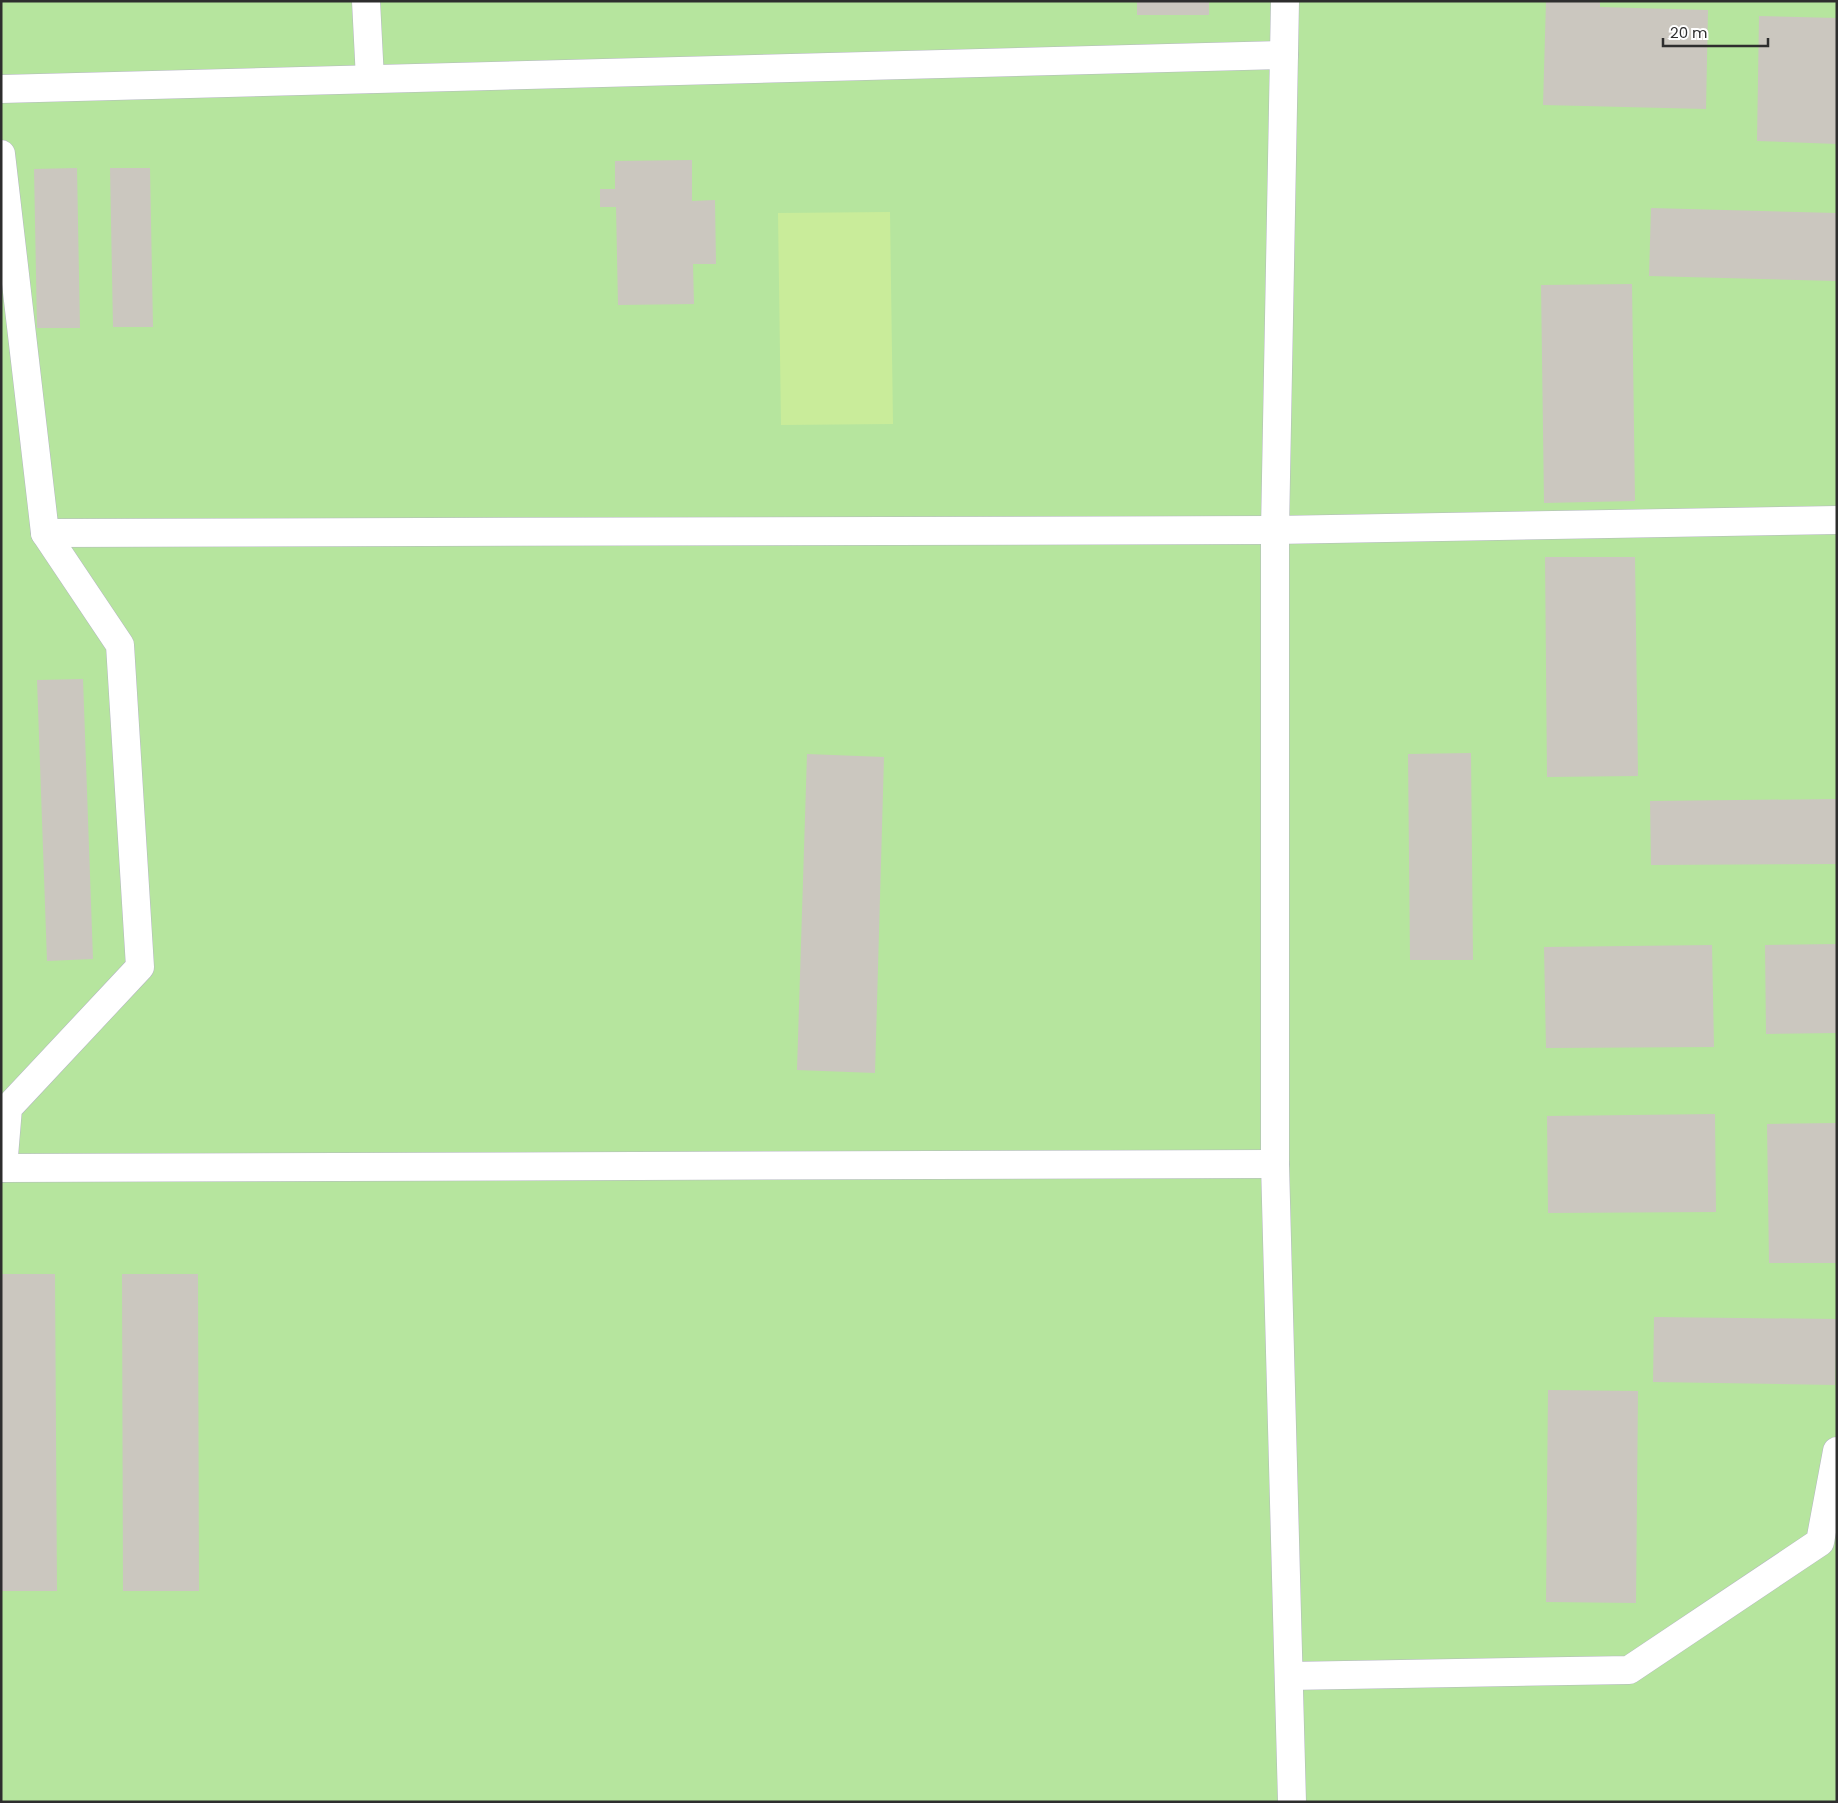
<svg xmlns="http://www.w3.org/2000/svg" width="1838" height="1803" font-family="Poppins,sans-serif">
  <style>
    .green { fill: #b6e59e }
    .pitch { fill: #c9ec9a }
    .building { fill: #cbc7bf }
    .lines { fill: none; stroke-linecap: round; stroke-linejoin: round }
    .minor-casing { stroke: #b4b7c1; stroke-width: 29 }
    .minor { stroke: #fff; stroke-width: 28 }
  </style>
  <rect width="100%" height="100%" fill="#efe9e1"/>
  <rect class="green" x="1" y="1" width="1836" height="1801"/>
  <polygon class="pitch" points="890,212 893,424 781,425 778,213"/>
  <g class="building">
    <rect x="1137" y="1" width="72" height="14"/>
    <polygon points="1546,1 1600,1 1600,7 1708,10 1706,109 1543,105"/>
    <polygon points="1759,16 1837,18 1837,144 1757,141"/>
    <polygon points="692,160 692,201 715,200 716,264 693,264 694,304 618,305 616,207 600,207 600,189 615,189 615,161"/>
    <polygon points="77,168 80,328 37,328 34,169"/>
    <polygon points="110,168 150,168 153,327 113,327"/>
    <polygon points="1651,208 1837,213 1837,281 1649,276"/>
    <polygon points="1632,284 1635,501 1544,503 1541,285"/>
    <polygon points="1545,557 1635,557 1638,776 1547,777"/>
    <polygon points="83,679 93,959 47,961 37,680"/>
    <polygon points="1471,753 1473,960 1410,960 1408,754"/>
    <polygon points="807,754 884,757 875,1073 797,1070"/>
    <polygon points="1837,799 1837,864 1651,865 1650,801"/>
    <polygon points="1837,944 1837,1033 1766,1034 1765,945"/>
    <polygon points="1712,945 1714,1047 1546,1048 1544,947"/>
    <polygon points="1715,1114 1716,1212 1548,1213 1547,1116"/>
    <polygon points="1837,1123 1837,1263 1769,1263 1767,1124"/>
    <polygon points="1,1274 55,1274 57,1591 1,1591"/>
    <polygon points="122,1274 198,1274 199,1591 123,1591"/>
    <polygon points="1654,1317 1837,1319 1835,1385 1653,1382"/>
    <polygon points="1548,1390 1638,1391 1636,1603 1546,1602"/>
  </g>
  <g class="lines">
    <defs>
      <g id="minor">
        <polyline points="366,1 370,79"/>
        <polyline points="1285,1 1275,530 1275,1164 1292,1802"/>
        <polyline points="1,89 1284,55"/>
        <polyline points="1,154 45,533 120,645 140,967 8,1108 3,1168"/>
        <polyline points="45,533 1275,530 1837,520"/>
        <polyline points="1,1168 1275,1164"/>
        <polyline points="1289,1676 1629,1670 1820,1542 1837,1451"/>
      </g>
    </defs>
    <use href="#minor" class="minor-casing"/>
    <use href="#minor" class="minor"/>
  </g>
  <rect width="1838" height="1803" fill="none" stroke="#2e2e2e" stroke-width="5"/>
  <path d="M1663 38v8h105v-8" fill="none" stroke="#2e2e2e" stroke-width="2.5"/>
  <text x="1670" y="38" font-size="15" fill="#2e2e2e" stroke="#ffffff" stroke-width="4" paint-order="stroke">20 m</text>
</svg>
